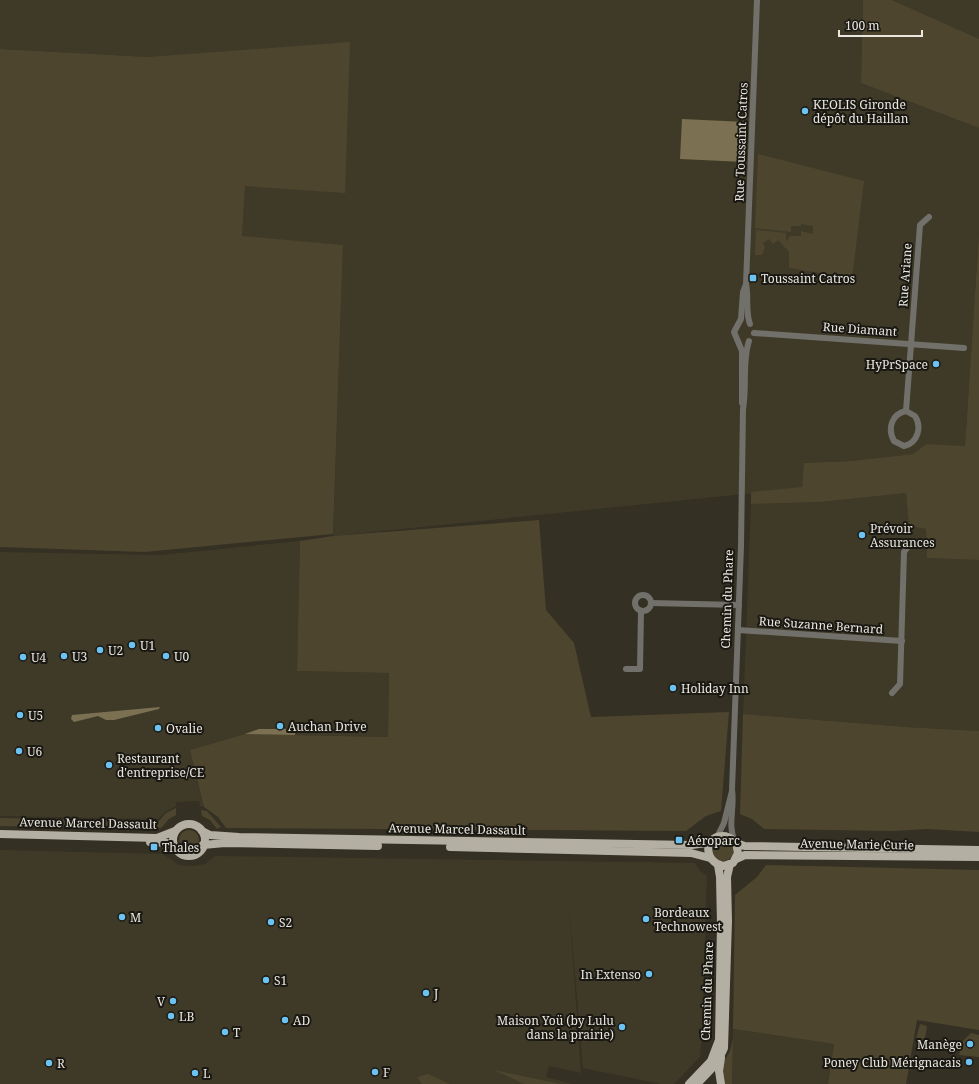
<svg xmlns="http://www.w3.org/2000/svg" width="979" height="1084" font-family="'Noto Serif',serif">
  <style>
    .built { fill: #3f3a27 }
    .green { fill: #4d452e }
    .water { fill: #7b7051 }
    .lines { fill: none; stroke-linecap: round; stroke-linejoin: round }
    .minor { stroke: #72706a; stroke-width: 6 }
    .major { stroke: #b4afa3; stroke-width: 8 }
    .poi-dot { fill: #6cc3f2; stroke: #1a1812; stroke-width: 1.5 }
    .labels { text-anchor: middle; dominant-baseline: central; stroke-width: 4; stroke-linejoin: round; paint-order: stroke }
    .poi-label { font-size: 12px; fill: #eae7df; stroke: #1a1812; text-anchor: start }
    .street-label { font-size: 12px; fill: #eae7df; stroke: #1a1812 }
  </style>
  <rect width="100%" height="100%" fill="#343023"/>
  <g class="built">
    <polygon points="0,0 863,0 861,83 979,128 979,233 965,446 926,444 913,454 851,461 804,463 802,488 333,536 343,245 242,237 244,186 149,57 0,49"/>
    <polygon points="892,0 979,0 979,39"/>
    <polygon points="906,493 909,526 926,529 927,558 979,560 979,731 906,727 743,714 751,504 821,502"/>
    <polygon points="300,541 297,671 389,673 388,737 245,734 190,750 204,807 200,806 199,801 176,802 176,806 167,811 158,819 0,816 0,552 160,555"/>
    <polygon points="0,850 163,854 179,865 194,866 205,864 215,856 695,863 700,871 707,876 702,1036 700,1057 674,1084 661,1084 583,1068 569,904 581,1073 549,1066 546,1077 572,1084 0,1084"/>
    <polygon points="733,1029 834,1044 828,1084 732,1084"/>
  </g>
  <g class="green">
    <polygon points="863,0 892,0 979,39 979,128 861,83"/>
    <polygon points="350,42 345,193 245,186 242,236 343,245 333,534 145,552 0,547 0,49 149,57"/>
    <polygon points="758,154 864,181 852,278 789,268 789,252 778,240 773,244 769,239 763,243 765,247 762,255 755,255 756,230 786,233 786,241 790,236 801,236 801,231 813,234 813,226 801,224 801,226 791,226 791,232 755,228"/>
    <polygon points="979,233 979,560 927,558 926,529 909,526 906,493 821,502 751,504 751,492 802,487 804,463 851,461 913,454 926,444 965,446"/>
    <polygon points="539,520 546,610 574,643 591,717 729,712 721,811 706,816 686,831 226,828 218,817 204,807 190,750 245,734 388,737 389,673 297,671 300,541 333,536"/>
    <polygon points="743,714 906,727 979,731 979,832 927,829 893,831 764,829 752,819 740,814"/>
    <polygon points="176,808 176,815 169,819 161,828 155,829 0,826 0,818 159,821 166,813"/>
    <polygon points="201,810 207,811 221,827 217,829 210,820 202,816"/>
    <circle cx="189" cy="840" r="10"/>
    <circle cx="723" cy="850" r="11"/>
    <polygon points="766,865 979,870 979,1030 917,1020 906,1084 828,1084 834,1044 733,1029 735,895 757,877"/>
    <polygon points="920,1024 927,1026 924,1043 916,1041 916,1039"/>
    <polygon points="971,1033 979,1035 979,1057 959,1055 962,1042"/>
    <polygon points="733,1039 732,1084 723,1084 722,1065 730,1051"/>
    <polygon points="494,1070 560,1084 524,1084"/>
    <polygon points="428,1074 450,1084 422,1084 417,1077"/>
  </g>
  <g class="water">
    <polygon points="682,119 746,122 744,162 680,159"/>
    <polygon points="160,707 159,709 114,720 106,720 98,716 74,722 71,719 72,715"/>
    <polygon points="294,723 296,723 295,735 245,734 259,729 288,729"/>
  </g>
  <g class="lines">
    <g class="minor">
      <path d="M750 324C745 311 749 297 746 284L757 0"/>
      <polyline points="754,333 964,348"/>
      <polyline points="742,403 742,351 734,332 741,319 743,292 746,284"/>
      <path d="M906 411 915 416C922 427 918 443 904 446L894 441C887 428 892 414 906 411L920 225 929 217"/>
      <circle cx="643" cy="603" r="8"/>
      <polyline points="651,603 739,605"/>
      <polyline points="738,630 902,641"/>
      <polyline points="626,669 640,669 641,611"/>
      <polyline points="892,693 900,684 904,552 912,541"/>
      <polyline points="717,837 724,823 732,791"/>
      <path d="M735 841C727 826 735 807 732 790L741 546 743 409C747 387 742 362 749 341"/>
    </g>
    <g class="major">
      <circle cx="189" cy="840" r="16"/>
      <polyline points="202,831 210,835 239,837 692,845 706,843 713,840"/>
      <polyline points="0,834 157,838 175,831"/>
      <polyline points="150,842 167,843 175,847"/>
      <path d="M736 843 738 853 733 863 723 866C704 862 703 837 722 836 732 835 736 845 745 846L979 850"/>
      <polyline points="203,845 225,843 378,846"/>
      <polyline points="450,847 691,853 710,858"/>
      <polyline points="736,859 745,855 979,857"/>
      <polyline points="689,1084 711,1061 719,1040 721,924 720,877 718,865"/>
      <polyline points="697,1084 717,1063 724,1048 728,921 727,877 730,864"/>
      <polyline points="721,1084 719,1071 721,1058"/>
    </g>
  </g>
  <g class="poi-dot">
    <circle cx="805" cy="111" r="4"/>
    <rect x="749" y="274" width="8" height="8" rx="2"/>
    <circle cx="936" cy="364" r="4"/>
    <circle cx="862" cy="535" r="4"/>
    <circle cx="132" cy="645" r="4"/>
    <circle cx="100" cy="650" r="4"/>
    <circle cx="64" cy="656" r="4"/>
    <circle cx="166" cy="656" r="4"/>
    <circle cx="23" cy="657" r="4"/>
    <circle cx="673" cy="688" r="4"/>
    <circle cx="20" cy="715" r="4"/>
    <circle cx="280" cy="726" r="4"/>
    <circle cx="158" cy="728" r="4"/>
    <circle cx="19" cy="751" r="4"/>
    <circle cx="109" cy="765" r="4"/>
    <rect x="675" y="836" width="8" height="8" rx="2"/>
    <rect x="150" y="843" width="8" height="8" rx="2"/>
    <circle cx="122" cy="917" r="4"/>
    <circle cx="646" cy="919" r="4"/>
    <circle cx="271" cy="922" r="4"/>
    <circle cx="649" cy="974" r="4"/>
    <circle cx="266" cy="980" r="4"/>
    <circle cx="426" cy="993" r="4"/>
    <circle cx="173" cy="1001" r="4"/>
    <circle cx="171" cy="1016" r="4"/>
    <circle cx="285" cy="1020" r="4"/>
    <circle cx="622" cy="1027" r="4"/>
    <circle cx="225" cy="1032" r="4"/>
    <circle cx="970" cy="1044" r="4"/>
    <circle cx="969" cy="1062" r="4"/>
    <circle cx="49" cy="1063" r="4"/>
    <circle cx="375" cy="1072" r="4"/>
    <circle cx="195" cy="1073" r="4"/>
  </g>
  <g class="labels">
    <g class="poi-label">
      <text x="813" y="104">KEOLIS Gironde<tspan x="813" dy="14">dépôt du Haillan</tspan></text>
      <text x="761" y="278">Toussaint Catros</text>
      <text x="928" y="364" text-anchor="end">HyPrSpace</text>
      <text x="870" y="528">Prévoir<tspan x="870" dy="14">Assurances</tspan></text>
      <text x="140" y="645">U1</text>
      <text x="108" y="650">U2</text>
      <text x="72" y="656">U3</text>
      <text x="174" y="656">U0</text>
      <text x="31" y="657">U4</text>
      <text x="681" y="688">Holiday Inn</text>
      <text x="28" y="715">U5</text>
      <text x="288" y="726">Auchan Drive</text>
      <text x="166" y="728">Ovalie</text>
      <text x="27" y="751">U6</text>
      <text x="117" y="758">Restaurant<tspan x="117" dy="14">d'entreprise/CE</tspan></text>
      <text x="687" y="840">Aéroparc</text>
      <text x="162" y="847">Thales</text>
      <text x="654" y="912">Bordeaux<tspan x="654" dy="14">Technowest</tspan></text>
      <text x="130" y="917">M</text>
      <text x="279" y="922">S2</text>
      <text x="641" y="974" text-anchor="end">In Extenso</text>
      <text x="274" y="980">S1</text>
      <text x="434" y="993">J</text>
      <text x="165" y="1001" text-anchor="end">V</text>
      <text x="179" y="1016">LB</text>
      <text x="293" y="1020">AD</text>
      <text x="614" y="1020" text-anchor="end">Maison Yoü (by Lulu<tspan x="614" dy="14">dans la prairie)</tspan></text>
      <text x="233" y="1032">T</text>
      <text x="962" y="1044" text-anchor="end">Manège</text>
      <text x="961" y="1062" text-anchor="end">Poney Club Mérignacais</text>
      <text x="57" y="1063">R</text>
      <text x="383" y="1072">F</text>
      <text x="203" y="1073">L</text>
    </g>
    <g class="street-label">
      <text transform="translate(741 142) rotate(-88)">Rue Toussaint Catros</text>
      <text transform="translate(905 275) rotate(-86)">Rue Ariane</text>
      <text transform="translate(860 329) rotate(4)">Rue Diamant</text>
      <text transform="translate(727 599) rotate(-88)">Chemin du Phare</text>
      <text transform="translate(821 625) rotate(4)">Rue Suzanne Bernard</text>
      <text transform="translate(88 823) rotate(1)">Avenue Marcel Dassault</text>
      <text transform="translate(457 829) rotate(1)">Avenue Marcel Dassault</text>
      <text transform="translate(857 844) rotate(1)">Avenue Marie Curie</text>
      <text transform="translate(707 991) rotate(-88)">Chemin du Phare</text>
    </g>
  </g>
  <path d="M839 30v6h83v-6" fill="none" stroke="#eae7df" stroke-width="2"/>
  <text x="845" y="30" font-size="12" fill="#eae7df" stroke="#1a1812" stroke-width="3" paint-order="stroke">100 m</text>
</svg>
